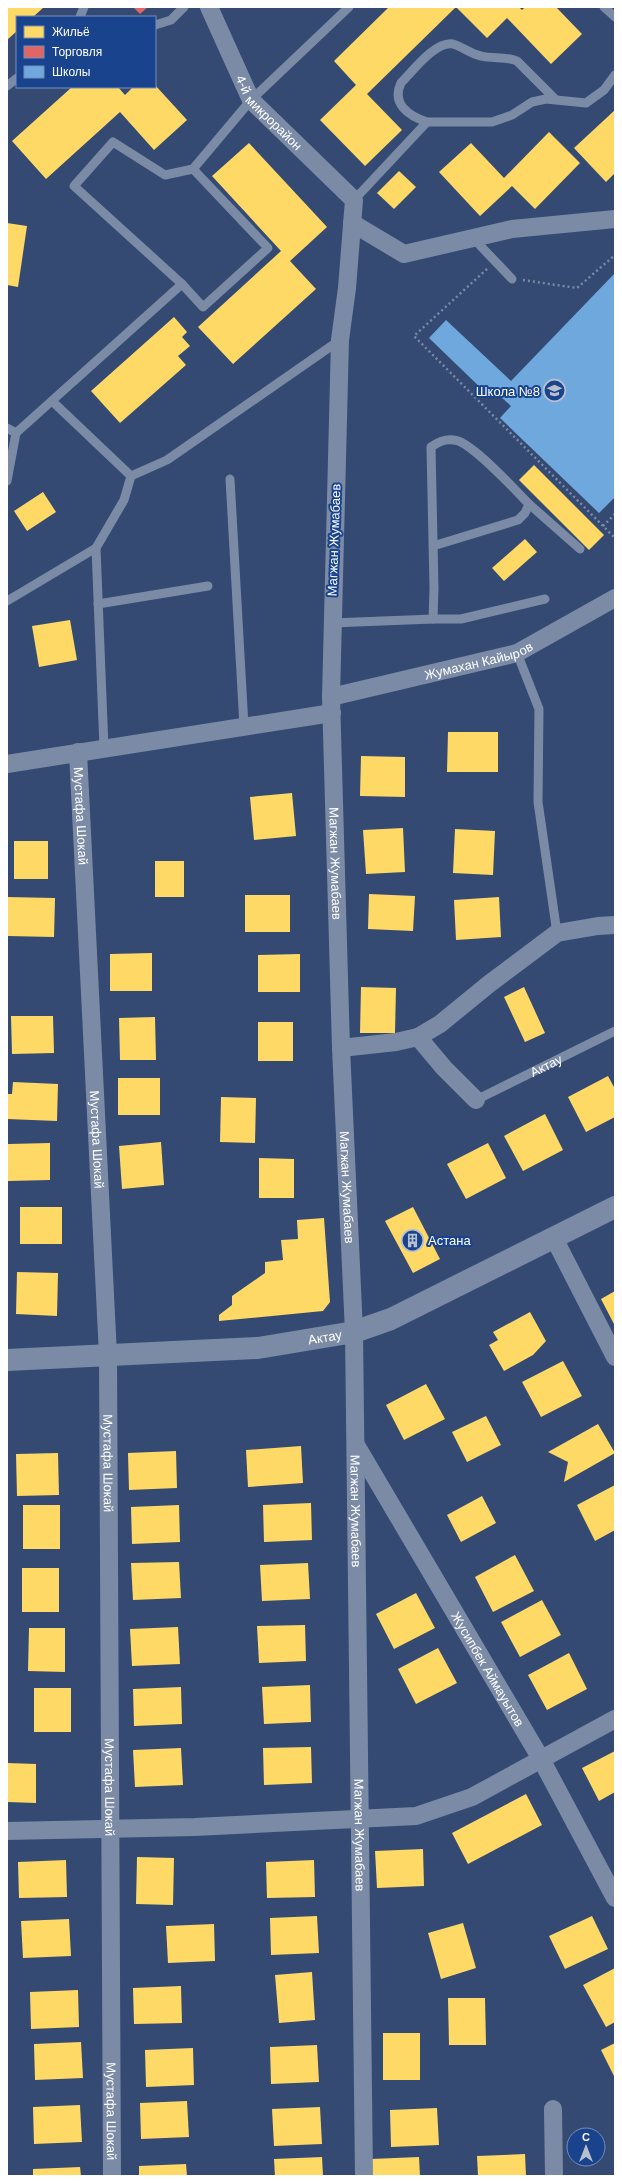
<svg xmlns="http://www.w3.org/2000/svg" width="622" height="2183" font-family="Arial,sans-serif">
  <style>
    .homes { fill: #ffd966 }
    .shops { fill: #e06666 }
    .schools { fill: #6fa8dc }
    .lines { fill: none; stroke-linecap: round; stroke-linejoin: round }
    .path { stroke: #7b8ba6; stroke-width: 2.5; stroke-dasharray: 2 3; stroke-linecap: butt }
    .service { stroke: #7b8ba6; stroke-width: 9 }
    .minor { stroke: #7b8ba6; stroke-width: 18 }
    .tertiary { stroke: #7b8ba6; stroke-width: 22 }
    .labels { text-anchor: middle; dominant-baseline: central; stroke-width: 4; stroke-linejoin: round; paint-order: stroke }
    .street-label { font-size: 13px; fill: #fff; stroke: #19438d }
    .poi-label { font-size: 13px; fill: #fff; stroke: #19438d; text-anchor: end }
  </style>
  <rect width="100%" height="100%" fill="#344a72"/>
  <g class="homes">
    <polygon points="7,7 44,7 33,17 17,17 17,31 7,40"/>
    <polygon points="389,7 519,7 522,10 525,7 556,7 582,34 551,64 507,18 487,38 456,7 367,94 402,130 365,166 320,120 356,85 334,61"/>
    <polygon points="155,85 187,120 154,150 120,112 46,179 12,141 72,87 118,87 125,95 133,87 155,87"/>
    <polygon points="615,110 615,173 606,182 574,148"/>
    <polygon points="549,132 580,163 535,209 512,186 480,216 439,172 471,143 504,178"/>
    <polygon points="249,143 327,227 290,261 316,289 233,364 198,327 281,251 212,176"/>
    <polygon points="399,171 416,187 394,209 377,193"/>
    <polygon points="7,223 27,226 18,287 7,285"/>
    <polygon points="174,317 187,332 182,337 190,346 178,356 186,365 120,423 91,391"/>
    <polygon points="534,465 604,535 589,550 519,480"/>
    <polygon points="43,492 56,512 27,531 14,511"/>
    <polygon points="525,539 537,552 504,581 492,568"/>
    <polygon points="70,620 77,660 39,667 32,626"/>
    <polygon points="448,732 498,732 498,772 447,772"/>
    <polygon points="361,756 405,757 405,797 360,796"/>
    <polygon points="292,793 296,836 254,840 250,797"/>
    <polygon points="403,828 405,872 366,874 363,830"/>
    <polygon points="455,829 495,831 493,875 453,873"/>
    <rect x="14" y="841" width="34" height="38"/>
    <rect x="155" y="861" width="29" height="36"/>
    <polygon points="369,894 415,896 413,931 368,929"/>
    <rect x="245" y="895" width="45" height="37"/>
    <polygon points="7,897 55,898 54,937 7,936"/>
    <polygon points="499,897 501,937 456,940 454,900"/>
    <polygon points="152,953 152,991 110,991 110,954"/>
    <polygon points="300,954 300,992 258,992 258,955"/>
    <polygon points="361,987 396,988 395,1033 360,1033"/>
    <polygon points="524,987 545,1033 525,1042 504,997"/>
    <polygon points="11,1016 53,1016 54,1053 12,1054"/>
    <polygon points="155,1017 156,1060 120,1060 119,1018"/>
    <rect x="258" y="1022" width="35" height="39"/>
    <polygon points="608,1076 615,1089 615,1117 586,1132 568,1097"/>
    <rect x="118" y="1078" width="42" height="37"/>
    <polygon points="13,1082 58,1084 57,1121 7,1119 7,1094 12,1094"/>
    <polygon points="221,1097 256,1098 255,1143 220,1142"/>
    <polygon points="545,1114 563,1150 523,1171 504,1136"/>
    <polygon points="161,1142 164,1185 122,1189 119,1146"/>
    <polygon points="50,1143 50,1180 8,1181 8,1144"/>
    <polygon points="488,1143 506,1178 466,1199 447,1164"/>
    <polygon points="259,1158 294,1159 294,1198 259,1198"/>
    <rect x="20" y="1207" width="42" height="37"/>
    <polygon points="413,1207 440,1259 413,1273 385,1221"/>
    <polygon points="324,1218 330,1302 323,1311 219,1321 219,1315 232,1305 232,1296 265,1273 265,1262 283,1260 281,1240 298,1239 297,1220"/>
    <polygon points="17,1272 58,1273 57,1316 16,1314"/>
    <polygon points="615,1291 615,1326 601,1299"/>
    <polygon points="530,1312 546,1341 533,1355 504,1371 489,1345 498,1340 493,1332"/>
    <polygon points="563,1361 582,1396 541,1417 522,1382"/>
    <polygon points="426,1384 445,1419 404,1440 386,1405"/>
    <polygon points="486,1416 501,1445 467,1462 452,1432"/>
    <polygon points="598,1424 615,1453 564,1482 568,1462 548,1452"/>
    <polygon points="301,1446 303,1483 248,1487 246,1450"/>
    <polygon points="176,1451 177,1488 129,1490 128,1453"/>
    <polygon points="58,1453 59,1495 17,1496 16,1454"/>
    <polygon points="615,1485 615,1530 595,1541 577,1505"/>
    <polygon points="482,1496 496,1523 461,1542 447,1515"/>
    <polygon points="311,1503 312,1540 264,1542 263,1505"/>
    <rect x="23" y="1505" width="37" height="44"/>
    <polygon points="179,1505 180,1542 132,1544 131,1507"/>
    <polygon points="515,1555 534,1591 493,1612 475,1577"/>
    <polygon points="179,1562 181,1598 133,1600 131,1563"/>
    <polygon points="308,1563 310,1599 262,1601 260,1565"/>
    <rect x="22" y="1568" width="37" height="44"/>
    <polygon points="416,1593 435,1628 394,1649 376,1614"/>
    <polygon points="542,1600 561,1635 520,1657 501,1622"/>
    <polygon points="305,1625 306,1661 259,1663 257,1626"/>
    <polygon points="178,1627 180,1664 132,1666 130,1629"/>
    <polygon points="29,1628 65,1628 65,1672 28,1671"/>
    <polygon points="438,1648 457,1683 416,1704 398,1669"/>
    <polygon points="569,1653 587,1689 547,1710 528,1675"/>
    <polygon points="310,1685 311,1722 264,1724 262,1687"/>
    <polygon points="181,1687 182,1724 134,1726 133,1689"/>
    <rect x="34" y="1688" width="37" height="44"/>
    <polygon points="311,1747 312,1783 264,1785 263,1748"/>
    <polygon points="181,1748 183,1785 135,1787 133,1750"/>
    <polygon points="615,1751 615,1792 599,1801 582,1768"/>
    <polygon points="7,1763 36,1764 36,1803 7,1802"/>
    <polygon points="526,1794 542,1825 468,1864 452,1833"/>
    <polygon points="423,1849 424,1886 377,1888 375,1851"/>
    <polygon points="137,1857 174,1858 173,1905 136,1904"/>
    <polygon points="66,1860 67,1897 19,1898 18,1862"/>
    <polygon points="314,1860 315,1897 267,1898 266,1862"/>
    <polygon points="317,1916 319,1953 271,1955 270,1918"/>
    <polygon points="592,1916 608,1949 565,1969 549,1936"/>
    <polygon points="69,1919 71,1956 23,1958 21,1921"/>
    <polygon points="463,1923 476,1968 441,1979 428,1933"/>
    <polygon points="214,1924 215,1961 168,1963 166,1926"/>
    <polygon points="615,1968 615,2022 606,2027 583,1985"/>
    <polygon points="312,1972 315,2020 279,2023 275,1975"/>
    <polygon points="181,1986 182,2023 134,2024 133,1988"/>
    <polygon points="78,1990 79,2027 31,2029 30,1992"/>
    <polygon points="448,1998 485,1998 486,2045 449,2045"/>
    <rect x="383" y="2033" width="37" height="47"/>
    <polygon points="81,2042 83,2078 35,2080 34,2044"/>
    <polygon points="615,2043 615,2078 601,2050"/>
    <polygon points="317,2045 319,2082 271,2084 270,2047"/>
    <polygon points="193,2048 194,2085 146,2087 145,2050"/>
    <polygon points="187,2101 189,2137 141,2139 140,2103"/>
    <polygon points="80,2105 82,2142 34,2144 33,2107"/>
    <polygon points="320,2107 322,2144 274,2146 272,2109"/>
    <polygon points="437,2108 439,2145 391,2147 390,2110"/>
    <polygon points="525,2154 526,2176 478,2176 477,2156"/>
    <polygon points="322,2157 323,2176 275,2176 274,2159"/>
    <polygon points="419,2157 420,2176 372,2176 371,2159"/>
    <polygon points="186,2164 187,2176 139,2176 139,2166"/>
    <polygon points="80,2167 81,2176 33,2176 33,2169"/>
  </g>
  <polygon class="shops" points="133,7 148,7 140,14"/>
  <polygon class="schools" points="615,273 615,497 599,513 500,418 511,406 492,389 487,394 429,338 446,320 511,381"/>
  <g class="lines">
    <g class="path">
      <polyline points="487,269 414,336 615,538"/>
      <polyline points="523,280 577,288 615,255"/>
      <polyline points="603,526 615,514"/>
    </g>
    <g class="service">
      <polyline points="604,7 615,17"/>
      <polyline points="80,17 84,7"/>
      <polyline points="155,25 171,20 184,7"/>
      <polyline points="7,86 17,78"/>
      <path d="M427 122C409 116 391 104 401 83 413 71 435 41 453 44 463 47 471 54 481 56 493 59 506 56 517 61L554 98"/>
      <polyline points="193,169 268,248 203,307 182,284 74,186 113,142 165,175 193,169 251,100 349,7"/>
      <polyline points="354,200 427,122 492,122 512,115 532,102 546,99 586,103 604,90 615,75"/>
      <polyline points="473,238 512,279"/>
      <polyline points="52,401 131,476 167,460 340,340"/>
      <polyline points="7,428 16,433 182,284"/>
      <polyline points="230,479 244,726"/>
      <polyline points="7,481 16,433"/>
      <polyline points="529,504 580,549"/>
      <polyline points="96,548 104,748"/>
      <polyline points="7,601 96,548 124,500 131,476"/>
      <polyline points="98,604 208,586"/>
      <polyline points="433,619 461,619 545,599"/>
      <path d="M332 623 433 619 434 588 431 447C438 442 444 439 454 440 471 441 515 490 529 504L525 513 518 520 433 546"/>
      <polyline points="517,653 539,709 538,802 557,933"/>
      <path id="s1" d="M476 1100 615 1031"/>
    </g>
    <g class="minor">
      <path id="s2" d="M209 7 251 100 354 200 347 288 340 340 331 697 341 1048 354 1332 364 2176"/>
      <polyline points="352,223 404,254 512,229 615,219"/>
      <path id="s3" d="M331 697 517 653 615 598"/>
      <path id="s4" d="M78 752 108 1355 112 2176"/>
      <polyline points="7,764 332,713"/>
      <polyline points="418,1037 444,1068 476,1100"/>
      <polyline points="341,1048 396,1042 418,1037 440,1024 489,984 557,933 598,926 615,925"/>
      <polyline points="554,1238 615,1357"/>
      <path id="s5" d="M356 1445 541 1759 615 1898"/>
      <polyline points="7,1831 195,1827 416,1816 472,1797 615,1719"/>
      <polyline points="553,2109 554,2176"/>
    </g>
    <path class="tertiary" id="s6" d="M7 1360 258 1348 354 1332 391 1319 615 1207"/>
  </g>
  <defs>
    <symbol id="school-ring" viewBox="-11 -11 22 22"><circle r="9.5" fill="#19438d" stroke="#b8c0ce" stroke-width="1.5"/><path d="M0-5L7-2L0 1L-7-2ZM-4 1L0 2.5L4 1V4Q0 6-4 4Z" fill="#b8c0ce"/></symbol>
    <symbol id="building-ring" viewBox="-11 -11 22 22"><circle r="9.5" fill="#19438d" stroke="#b8c0ce" stroke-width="1.5"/><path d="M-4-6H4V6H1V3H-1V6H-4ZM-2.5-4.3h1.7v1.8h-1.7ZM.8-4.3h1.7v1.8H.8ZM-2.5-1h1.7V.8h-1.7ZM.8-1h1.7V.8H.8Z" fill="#b8c0ce"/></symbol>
  </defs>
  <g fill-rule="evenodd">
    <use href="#school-ring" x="542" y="378" width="25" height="25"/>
    <use href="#building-ring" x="400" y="1228" width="25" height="25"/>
  </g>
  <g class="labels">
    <g class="street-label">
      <text stroke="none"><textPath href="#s2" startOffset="123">4-й микрорайон</textPath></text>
      <text transform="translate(334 540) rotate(-88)">Магжан Жумабаев</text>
      <text stroke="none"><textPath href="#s3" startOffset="152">Жумахан Кайыров</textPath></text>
      <text stroke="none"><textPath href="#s4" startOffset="64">Мустафа Шокай</textPath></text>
      <text stroke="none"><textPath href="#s2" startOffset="910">Магжан Жумабаев</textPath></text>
      <text stroke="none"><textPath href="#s1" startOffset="78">Актау</textPath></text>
      <text stroke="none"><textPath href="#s4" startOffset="388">Мустафа Шокай</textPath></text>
      <text stroke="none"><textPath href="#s2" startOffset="1234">Магжан Жумабаев</textPath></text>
      <text stroke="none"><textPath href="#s6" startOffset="319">Актау</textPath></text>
      <text stroke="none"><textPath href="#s4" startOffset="712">Мустафа Шокай</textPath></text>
      <text stroke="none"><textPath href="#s2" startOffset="1558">Магжан Жумабаев</textPath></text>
      <text stroke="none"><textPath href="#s5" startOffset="260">Жусипбек Аймауытов</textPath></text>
      <text stroke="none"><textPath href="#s4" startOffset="1036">Мустафа Шокай</textPath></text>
      <text stroke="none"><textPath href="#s2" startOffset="1882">Магжан Жумабаев</textPath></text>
      <text stroke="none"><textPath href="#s4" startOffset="1360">Мустафа Шокай</textPath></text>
    </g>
    <g class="poi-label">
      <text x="540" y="391">Школа №8</text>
      <text x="428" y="1240" text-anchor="start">Астана</text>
    </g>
  </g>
  <rect width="622" height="2183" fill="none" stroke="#ffffff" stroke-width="16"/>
  <rect x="16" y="16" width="140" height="72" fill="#19438d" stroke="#758ebb"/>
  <rect x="24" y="26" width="20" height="12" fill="#ffd966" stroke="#758ebb"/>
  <text x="52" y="36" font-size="12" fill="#ffffff">Жильё</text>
  <rect x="24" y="46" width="20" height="12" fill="#e06666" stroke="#758ebb"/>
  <text x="52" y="56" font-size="12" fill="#ffffff">Торговля</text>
  <rect x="24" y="66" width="20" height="12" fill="#6fa8dc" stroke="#758ebb"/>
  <text x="52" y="76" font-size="12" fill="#ffffff">Школы</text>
  <g transform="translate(586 2147)"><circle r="19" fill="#19438d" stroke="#758ebb"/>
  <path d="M0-3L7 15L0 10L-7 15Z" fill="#b8c0ce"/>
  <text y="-6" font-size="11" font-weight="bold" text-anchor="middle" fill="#ffffff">С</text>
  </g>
</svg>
